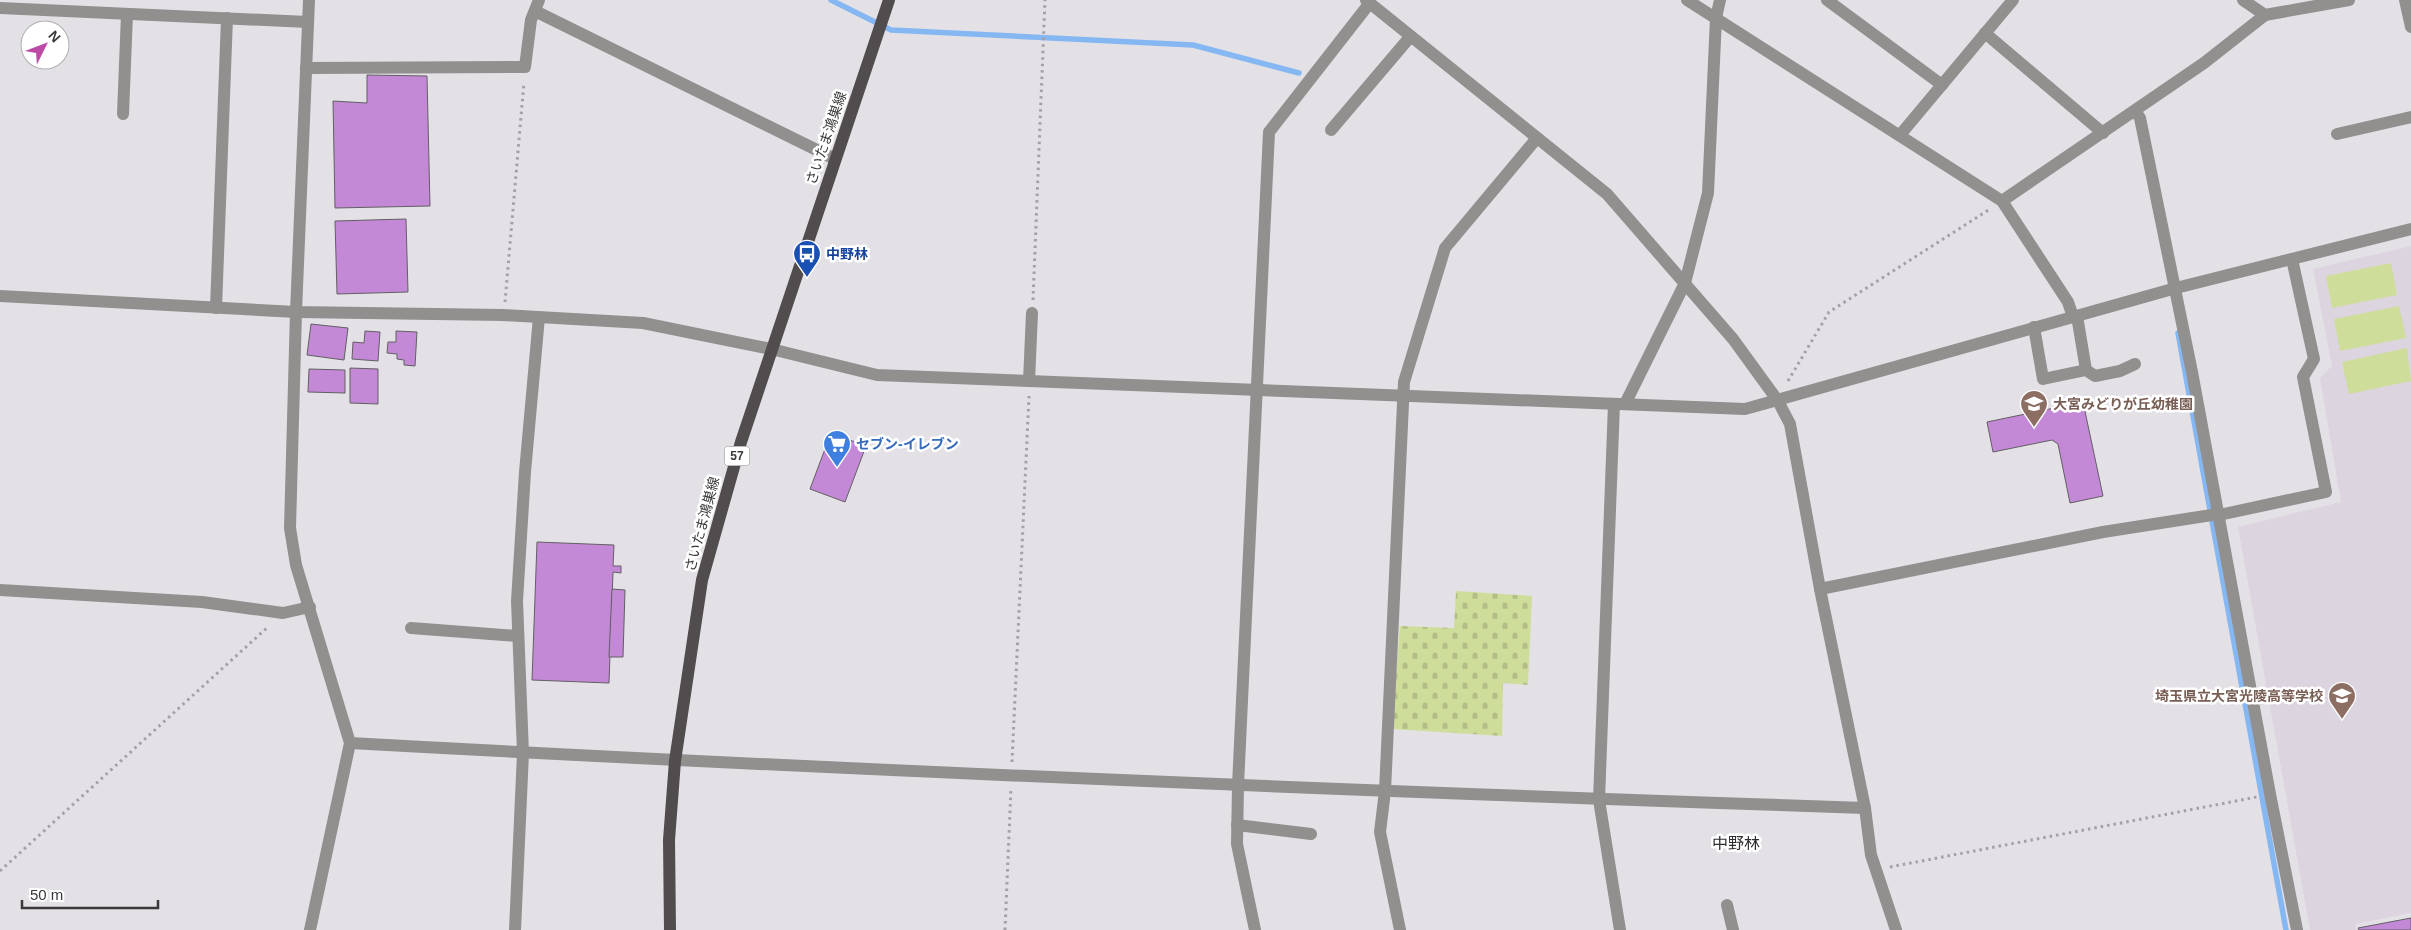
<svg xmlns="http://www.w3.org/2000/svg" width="2411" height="930" font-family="Arial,'Noto Sans JP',sans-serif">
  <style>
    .built { fill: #dcd4df }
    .cemetery { fill: url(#cemetery-stones) }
    .garden { fill: #cfdd9b }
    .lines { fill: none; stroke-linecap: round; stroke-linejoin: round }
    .stream { stroke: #85b7f3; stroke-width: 5.5 }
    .building { fill: #c389d7; stroke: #625f63 }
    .path { stroke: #a3a1a5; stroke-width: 3; stroke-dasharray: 2.5 4; stroke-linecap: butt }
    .minor { stroke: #928f8f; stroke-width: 12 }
    .major { stroke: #514c4d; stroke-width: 12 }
    .labels { text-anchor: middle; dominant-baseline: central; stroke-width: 5; stroke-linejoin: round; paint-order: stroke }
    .shield { fill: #fff; stroke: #747475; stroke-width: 1 }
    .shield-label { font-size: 12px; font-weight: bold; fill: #39383a }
    .street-label { font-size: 14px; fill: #39383a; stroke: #fff }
    .transit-label { font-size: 14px; font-weight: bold; fill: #164399; stroke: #fff; text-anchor: start }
    .education-label { font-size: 14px; font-weight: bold; fill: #785e54; stroke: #fff; text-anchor: start }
    .shop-label { font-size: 14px; font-weight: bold; fill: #366cbe; stroke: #fff; text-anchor: start }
    .quarter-label { font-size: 16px; fill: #302d31; stroke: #fff }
  </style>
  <defs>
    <pattern id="cemetery-stones" width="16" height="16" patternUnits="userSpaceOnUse" patternTransform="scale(1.25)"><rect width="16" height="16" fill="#cfdd9b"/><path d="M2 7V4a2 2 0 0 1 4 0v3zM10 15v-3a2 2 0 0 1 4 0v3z" fill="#b2be86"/></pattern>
  </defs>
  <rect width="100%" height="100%" fill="#e4e1e6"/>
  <polygon class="built" points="2411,246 2411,913 2355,924 2356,930 2310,930 2238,527 2341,502 2320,378 2332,366 2313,269"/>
  <polygon class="cemetery" points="1456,591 1532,596 1528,685 1503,683 1502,736 1392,729 1400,626 1454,628"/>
  <g class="garden">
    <polygon points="2391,263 2397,295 2332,308 2326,276"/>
    <polygon points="2399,306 2406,338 2340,351 2334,319"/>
    <polygon points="2407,348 2411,381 2349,394 2342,362"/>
  </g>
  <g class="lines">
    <g class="stream">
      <polyline points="831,0 891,30 1193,45 1299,73"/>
      <polyline points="2178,333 2286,930"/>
    </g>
  </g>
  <g class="building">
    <polygon points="367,75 427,76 430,206 335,208 333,101 367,103"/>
    <polygon points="406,219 408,292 337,294 335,221"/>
    <polygon points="311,324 348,328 344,360 307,355"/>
    <polygon points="365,331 380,332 378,361 352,359 353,342 364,343"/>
    <polygon points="396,331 417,332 415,366 404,365 404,360 397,359 397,354 387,353 388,342 396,342"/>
    <polygon points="350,368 378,369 378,404 350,403"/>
    <polygon points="309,369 345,370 345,393 308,392"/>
    <polygon points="2083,402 2103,496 2070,503 2058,444 2052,440 1993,452 1987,422"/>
    <polygon points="831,433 866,446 845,502 810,489"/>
    <polygon points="537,542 614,545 613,566 621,566 621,573 613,572 609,683 532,680"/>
    <polygon points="612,589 625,590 623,657 609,657"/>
    <polygon points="2411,918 2411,930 2359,930 2358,928"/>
  </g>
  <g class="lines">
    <g class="path">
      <polyline points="1033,300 1045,0"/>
      <polyline points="505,302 524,82"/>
      <polyline points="1788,381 1829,312 1990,209"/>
      <polyline points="1012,762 1029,396"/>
      <polyline points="1890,867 2257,797"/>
      <polyline points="0,871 269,626"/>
      <polyline points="1005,930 1011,788"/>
    </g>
    <g class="minor">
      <polyline points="309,0 296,312 290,528 296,565 350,743 310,930"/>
      <polyline points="1366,0 1607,194 1733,339 1778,401 1790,424 1820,589 1865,808 1871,855 1896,930"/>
      <polyline points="1687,0 2002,201 2068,302 2073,317"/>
      <polyline points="1827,0 1942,85"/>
      <polyline points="2243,0 2265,15"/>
      <polyline points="2405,0 2411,27"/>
      <polyline points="0,8 308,22"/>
      <polyline points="535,11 835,159"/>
      <polyline points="1985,33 2103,133"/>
      <polyline points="306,68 525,67 531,20 539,0"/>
      <polyline points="2135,111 2140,118 2192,372 2270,794 2297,930"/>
      <polyline points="123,114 127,14"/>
      <polyline points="1331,130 1410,37"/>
      <polyline points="2337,134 2411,117"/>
      <polyline points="1900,135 2013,0"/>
      <polyline points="2002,201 2204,63 2265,15 2349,0"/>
      <polyline points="0,296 296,312 503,315 643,323 771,349 877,375 1745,409 2176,288 2411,229"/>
      <polyline points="216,308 227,18"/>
      <polyline points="2034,327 2043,379 2086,370 2077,316"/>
      <polyline points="2086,370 2095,376 2120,371 2135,364"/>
      <polyline points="1029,381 1032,313"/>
      <polyline points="1614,404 1599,800 1620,930"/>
      <polyline points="1625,404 1685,283 1708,193 1716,18 1720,0"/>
      <polyline points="2219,515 2326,492 2303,377 2314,359 2292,259"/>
      <polyline points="1820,589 2103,532 2218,514"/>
      <polyline points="0,590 202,602 283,613 310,607"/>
      <polyline points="411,628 518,636"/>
      <path d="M350 743C855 771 1360 791 1865 808"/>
      <polyline points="1237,825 1311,834"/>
      <polyline points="1727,905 1733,930"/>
      <polyline points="515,930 523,753 517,601 525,472 539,317"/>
      <polyline points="1255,930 1237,844 1238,785 1269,132 1369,4"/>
      <polyline points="1400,930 1380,832 1385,791 1404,382 1445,248 1537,138"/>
    </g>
    <polyline class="major" points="670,930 669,840 675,761 702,580 741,442 889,0"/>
  </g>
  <defs>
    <symbol id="bus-pin" viewBox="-11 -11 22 30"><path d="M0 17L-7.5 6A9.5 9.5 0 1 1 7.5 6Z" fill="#1a4fb4" stroke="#fff"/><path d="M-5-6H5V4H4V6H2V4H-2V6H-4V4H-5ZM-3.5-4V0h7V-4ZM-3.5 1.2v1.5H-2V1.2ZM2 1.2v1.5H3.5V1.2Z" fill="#fff"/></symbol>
    <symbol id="school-pin" viewBox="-11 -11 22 30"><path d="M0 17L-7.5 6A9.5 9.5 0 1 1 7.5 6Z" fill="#8d6e63" stroke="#fff"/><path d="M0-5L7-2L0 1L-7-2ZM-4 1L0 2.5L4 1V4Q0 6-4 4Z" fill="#fff"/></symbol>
    <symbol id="supermarket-pin" viewBox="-11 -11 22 30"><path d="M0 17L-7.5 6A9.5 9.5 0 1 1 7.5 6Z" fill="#3f7fe0" stroke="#fff"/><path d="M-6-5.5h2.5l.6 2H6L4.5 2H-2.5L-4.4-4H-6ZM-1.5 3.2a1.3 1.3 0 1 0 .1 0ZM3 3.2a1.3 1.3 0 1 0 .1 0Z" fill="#fff"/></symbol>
  </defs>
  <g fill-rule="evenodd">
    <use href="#bus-pin" x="791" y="238" width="32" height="43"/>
    <use href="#school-pin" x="2018" y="388" width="32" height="43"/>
    <use href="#supermarket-pin" x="821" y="428" width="32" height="43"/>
    <use href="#school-pin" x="2326" y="680" width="32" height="43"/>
  </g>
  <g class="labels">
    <rect class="shield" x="724.5" y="446.5" width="25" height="19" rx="4"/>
    <g class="shield-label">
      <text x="737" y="456">57</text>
    </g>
    <g class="street-label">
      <text transform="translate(826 138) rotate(-71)">さいたま鴻巣線</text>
      <text transform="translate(702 524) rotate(-75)">さいたま鴻巣線</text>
    </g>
    <g class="transit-label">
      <text x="826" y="254">中野林</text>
    </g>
    <g class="education-label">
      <text x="2053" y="404">大宮みどりが丘幼稚園</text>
      <text x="2323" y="696" text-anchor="end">埼玉県立大宮光陵高等学校</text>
    </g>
    <g class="shop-label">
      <text x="856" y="444">セブン-イレブン</text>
    </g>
    <g class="quarter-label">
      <text x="1736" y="843">中野林</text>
    </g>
  </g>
  <g transform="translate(45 45) rotate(48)"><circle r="24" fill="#ffffff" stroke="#b0afb0"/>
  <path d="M0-4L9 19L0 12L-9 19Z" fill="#bc4ba7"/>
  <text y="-8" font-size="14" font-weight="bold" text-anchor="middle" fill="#39383a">N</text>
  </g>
  <path d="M22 900v8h136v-8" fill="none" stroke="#39383a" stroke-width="2.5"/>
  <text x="30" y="900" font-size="15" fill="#39383a" stroke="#ffffff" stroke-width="4" paint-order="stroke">50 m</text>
</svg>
